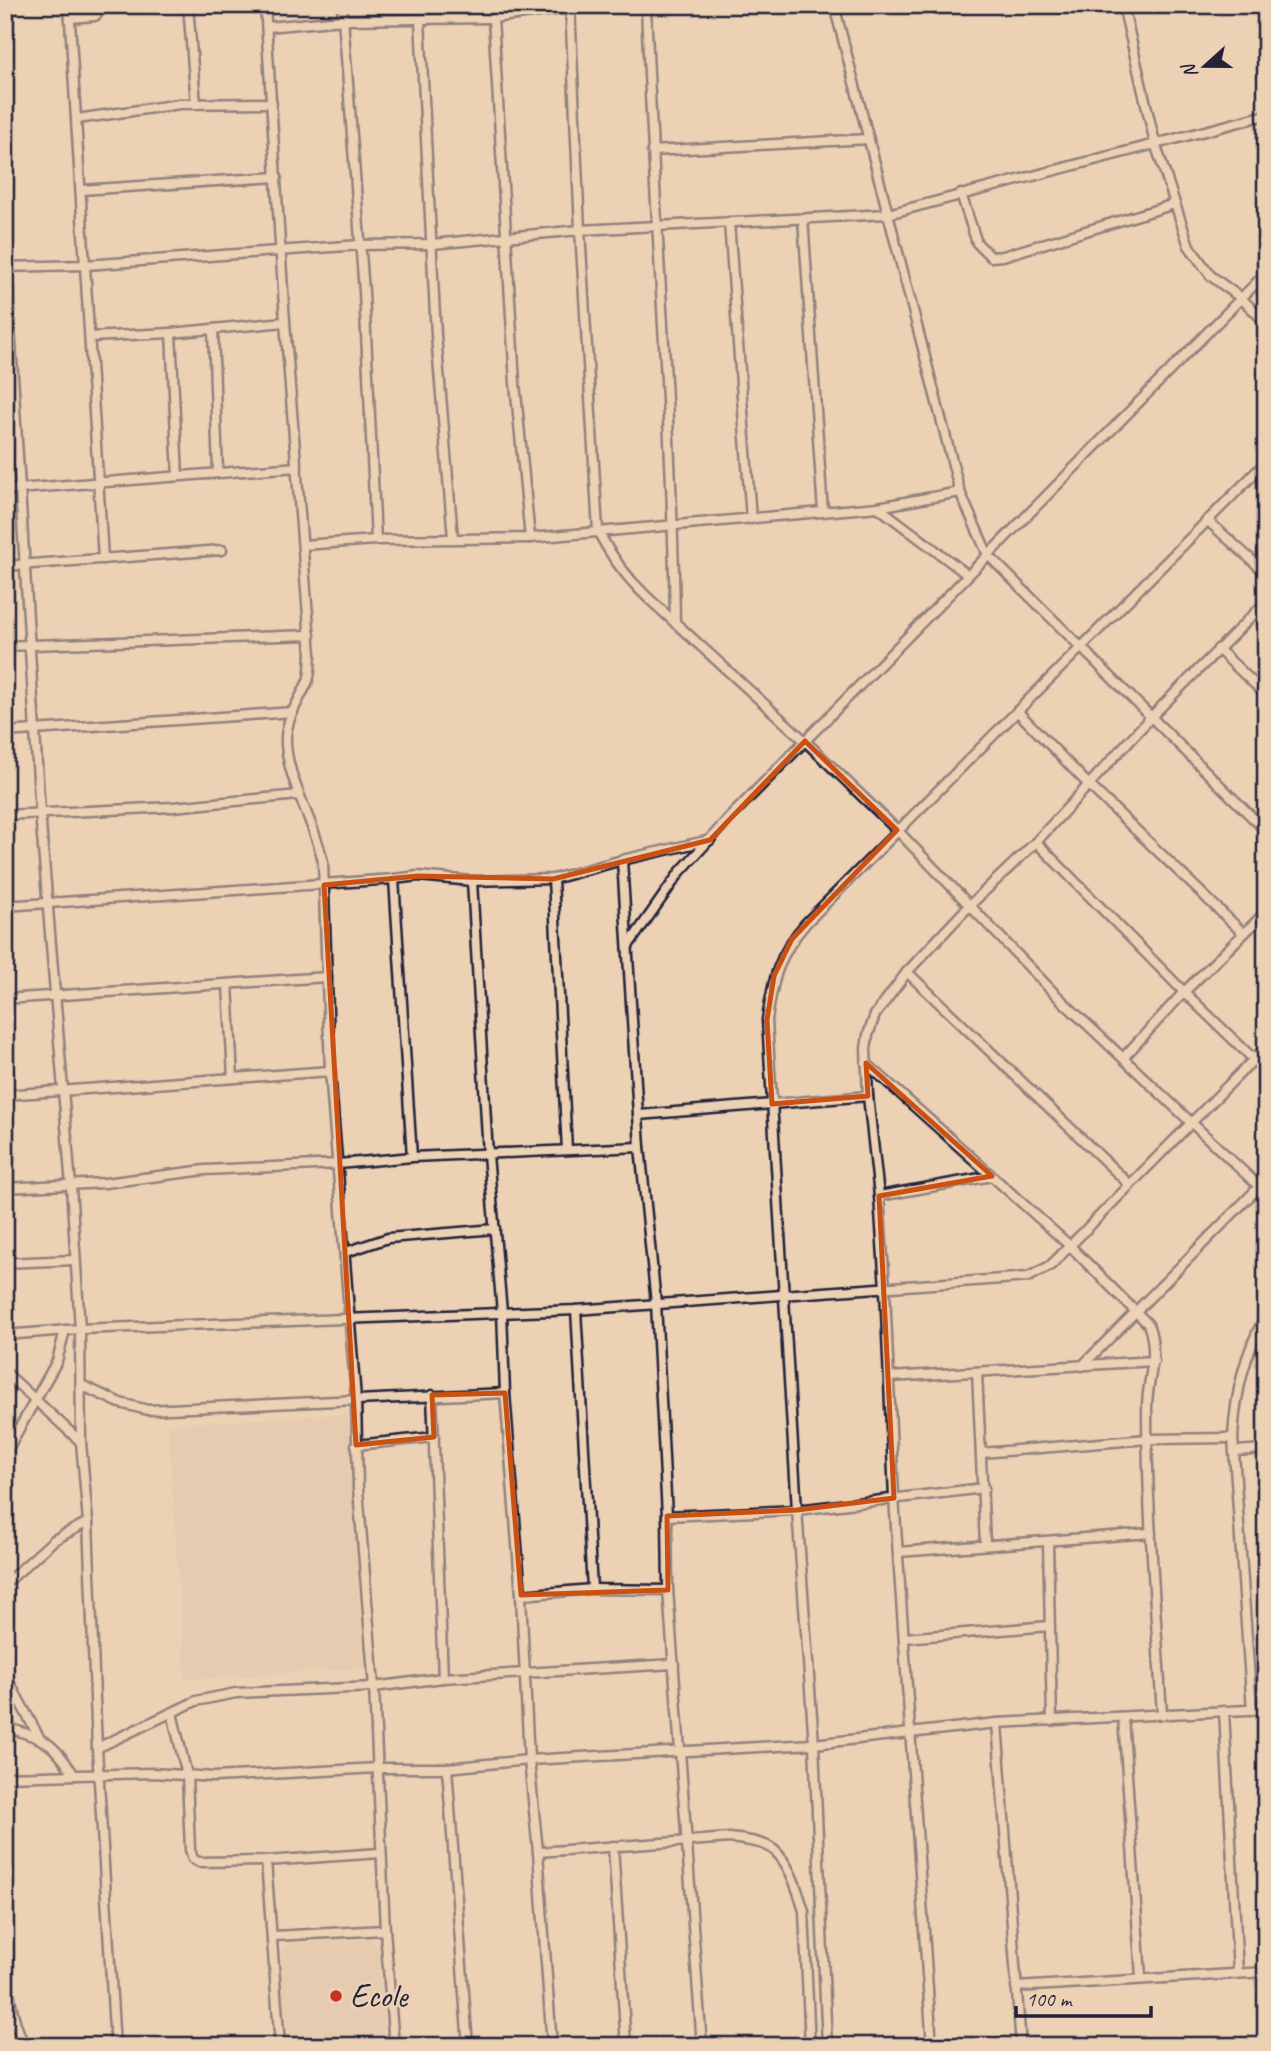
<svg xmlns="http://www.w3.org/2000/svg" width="1271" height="2051" font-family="Caveat,sans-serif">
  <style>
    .built { fill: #dec4ab }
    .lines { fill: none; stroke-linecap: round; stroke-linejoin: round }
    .street-casing { stroke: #22223b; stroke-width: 13 }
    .street { stroke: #edd1b4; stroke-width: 8 }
    .marked { fill: none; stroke: #ca5113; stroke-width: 5; stroke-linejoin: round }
    .poi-dot { fill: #c8321e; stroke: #edd1b4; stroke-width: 2.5 }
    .labels { text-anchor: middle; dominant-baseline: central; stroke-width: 5; stroke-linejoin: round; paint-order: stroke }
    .poi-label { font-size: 33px; fill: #22223b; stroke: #edd1b4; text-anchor: start }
  </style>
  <rect width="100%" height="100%" fill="#edd1b4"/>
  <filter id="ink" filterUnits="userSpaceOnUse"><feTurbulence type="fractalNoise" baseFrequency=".0143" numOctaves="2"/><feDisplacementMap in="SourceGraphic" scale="14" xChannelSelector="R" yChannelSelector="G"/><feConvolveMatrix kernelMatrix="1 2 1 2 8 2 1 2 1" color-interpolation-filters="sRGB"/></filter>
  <g filter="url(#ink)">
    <g class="built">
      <polygon points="348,1414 363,1668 185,1680 168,1424"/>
      <polygon points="371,1939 379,1950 385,2043 382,2046 286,2046 281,1952 290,1943"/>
    </g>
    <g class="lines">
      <defs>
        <g id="street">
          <polyline points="69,5 103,559"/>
          <polyline points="188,5 196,104"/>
          <path d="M265 5 285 322 311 654C310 663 311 673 308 681 300 699 287 717 286 737 284 775 316 824 323 862L330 1071 356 1399 358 1489 374 1687 385 1930 394 2046"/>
          <polyline points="342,5 364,292 376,540"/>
          <path d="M570 5 580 230 598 531C611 557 626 577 647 597L805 741 897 830 1056 995 1266 1193"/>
          <polyline points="834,5 960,492 988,555 1266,831"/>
          <polyline points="1123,5 1155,143 1189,246 1211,276 1241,298 1266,323"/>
          <path d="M646 6C654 212 672 417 675 623"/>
          <polyline points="5,17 14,5"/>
          <polyline points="70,18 95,16 106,5"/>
          <polyline points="493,18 515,383 530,538"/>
          <polyline points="420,20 436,335 453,538"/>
          <polyline points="267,27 343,20 493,18 570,8 656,5"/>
          <polyline points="77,119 180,104 272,103"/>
          <polyline points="652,151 869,139"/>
          <polyline points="81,190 277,177"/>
          <polyline points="961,194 977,243 991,257 1003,256 1175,204"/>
          <polyline points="803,218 823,512"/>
          <polyline points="729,222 751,519"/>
          <polyline points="5,245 40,812 71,1186 80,1329 81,1442 88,1522 97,1748 115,2046"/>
          <polyline points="5,267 86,265 360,245 432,244 580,230 888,214 1266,115"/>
          <polyline points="213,329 218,473"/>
          <polyline points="171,333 178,476"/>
          <polyline points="90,337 171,333 285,322"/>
          <polyline points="5,490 297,467"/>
          <polyline points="878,507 968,575"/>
          <polyline points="1207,520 1266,573"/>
          <polyline points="303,545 376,540 530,538 878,507 960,492"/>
          <polyline points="5,566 222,550"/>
          <polyline points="5,646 310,635"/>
          <polyline points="1218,649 1266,695"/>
          <polyline points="1017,711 1088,784 1243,933"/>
          <polyline points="5,732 293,712"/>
          <polyline points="5,815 173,807 299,795"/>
          <polyline points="1036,842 1184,992 1266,1071"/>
          <polyline points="622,860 640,1147 656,1303 667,1516 668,1590 702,2046"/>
          <polyline points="394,879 412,1157"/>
          <polyline points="553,879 567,1150"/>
          <polyline points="472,881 488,1155 502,1312 505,1393 521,1595 529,1760 538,1852 552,2046"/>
          <polyline points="5,906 394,879 418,876 472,881 553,879 622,860 710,840"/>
          <polyline points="628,946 680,872 730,817 1266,273"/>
          <polyline points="907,972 1130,1185"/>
          <polyline points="228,984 233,1078"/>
          <polyline points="5,999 327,977"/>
          <polyline points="1124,1057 1184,992 1266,912"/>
          <path d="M866 1063 1070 1246 1148 1324C1160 1356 1147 1377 1147 1408 1147 1510 1156 1613 1162 1715"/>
          <polyline points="5,1095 330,1071"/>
          <polyline points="639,1115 868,1096"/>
          <polyline points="5,1188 105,1183 205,1170 339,1164 412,1157 640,1147"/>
          <polyline points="879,1196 992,1176"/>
          <polyline points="346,1252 388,1238 495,1229"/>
          <polyline points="5,1263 75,1260"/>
          <polyline points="576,1310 592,1589"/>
          <polyline points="5,1335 80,1329 576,1310 1028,1277 1050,1266 1266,1047"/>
          <polyline points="1082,1366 1259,1187"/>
          <polyline points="5,1372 81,1442"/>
          <polyline points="977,1372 985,1544"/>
          <polyline points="890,1377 1154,1361"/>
          <polyline points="81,1385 120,1403 148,1410 505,1393"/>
          <polyline points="432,1395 443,1678"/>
          <polyline points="356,1445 434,1437"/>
          <polyline points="1235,1451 1266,1449"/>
          <polyline points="982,1453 1148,1439 1233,1438"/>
          <polyline points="5,1454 57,1361 65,1330"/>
          <polyline points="667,1516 797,1510 984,1488"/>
          <polyline points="1048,1542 1052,1721"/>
          <polyline points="898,1552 1151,1533"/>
          <polyline points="5,1584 54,1540 88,1522"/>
          <polyline points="521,1595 592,1589 668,1590"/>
          <polyline points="904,1638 1049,1626"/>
          <polyline points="5,1658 8,1680 39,1737"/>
          <path d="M1252 1710 1233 1438C1235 1394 1244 1354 1266 1315"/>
          <polyline points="1224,1711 1238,1973"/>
          <polyline points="172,1713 187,1775 190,1850 193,1859 199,1862 266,1861 380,1853"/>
          <polyline points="1123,1717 1141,1977"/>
          <polyline points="997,1723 1021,2046"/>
          <path d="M5 1727C44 1739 52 1740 74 1775"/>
          <polyline points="97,1748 196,1701 236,1693 374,1687 443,1678 674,1664"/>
          <polyline points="447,1768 468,2046"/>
          <polyline points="5,1777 152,1773 214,1777 377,1768 447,1768 529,1760 814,1744 997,1723 1266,1709"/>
          <polyline points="613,1846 626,2046"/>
          <path d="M538 1852 730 1838C743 1840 763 1841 774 1850 790 1864 798 1891 804 1911L810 2046"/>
          <polyline points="266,1861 280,2046"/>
          <polyline points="274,1936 385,1930"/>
          <path d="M5 1937C8 1974 7 2012 25 2046"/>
          <polyline points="1016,1987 1266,1972"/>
          <path d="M827 2046 814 1744 797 1510 767 1020C773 979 778 955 806 923L1266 462"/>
          <polyline points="932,2046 894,1498 885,1289 879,1196 868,1096 866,1049 868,1035 875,1015 907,972 969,906 1036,842 1151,717 1266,602"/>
        </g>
      </defs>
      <use href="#street" class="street-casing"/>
      <use href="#street" class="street"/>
    </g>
  </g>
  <path d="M0 0H1271V2051H0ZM805 741 897 830 792 939 774 976 767 1020 772 1104 868 1096 866 1063 992 1176 879 1196 894 1498 797 1510 667 1516 668 1590 521 1595 505 1393 432 1395 434 1437 356 1445 324 885 418 876 553 879 710 840Z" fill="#edd1b4" fill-opacity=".55" fill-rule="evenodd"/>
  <path class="marked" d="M805 741 897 830 792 939 774 976 767 1020 772 1104 868 1096 866 1063 992 1176 879 1196 894 1498 797 1510 667 1516 668 1590 521 1595 505 1393 432 1395 434 1437 356 1445 324 885 418 876 553 879 710 840Z"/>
  <circle class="poi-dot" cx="336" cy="1996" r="7"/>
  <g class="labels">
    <g class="poi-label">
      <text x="350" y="1996">Ecole</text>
    </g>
  </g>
  <rect width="1271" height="2051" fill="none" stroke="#edd1b4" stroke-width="28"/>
  <rect x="14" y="14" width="1243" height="2023" fill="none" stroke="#22223b" stroke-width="2.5" filter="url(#ink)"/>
  <g transform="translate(1205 66) rotate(249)" stroke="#edd1b4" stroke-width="5" paint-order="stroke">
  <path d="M0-5L12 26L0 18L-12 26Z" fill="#22223b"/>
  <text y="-10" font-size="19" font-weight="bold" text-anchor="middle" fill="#22223b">N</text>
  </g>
  <path d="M1016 2006v10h135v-10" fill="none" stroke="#22223b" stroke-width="3.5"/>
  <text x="1026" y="2006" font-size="21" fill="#22223b" stroke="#edd1b4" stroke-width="5" paint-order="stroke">100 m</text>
</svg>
